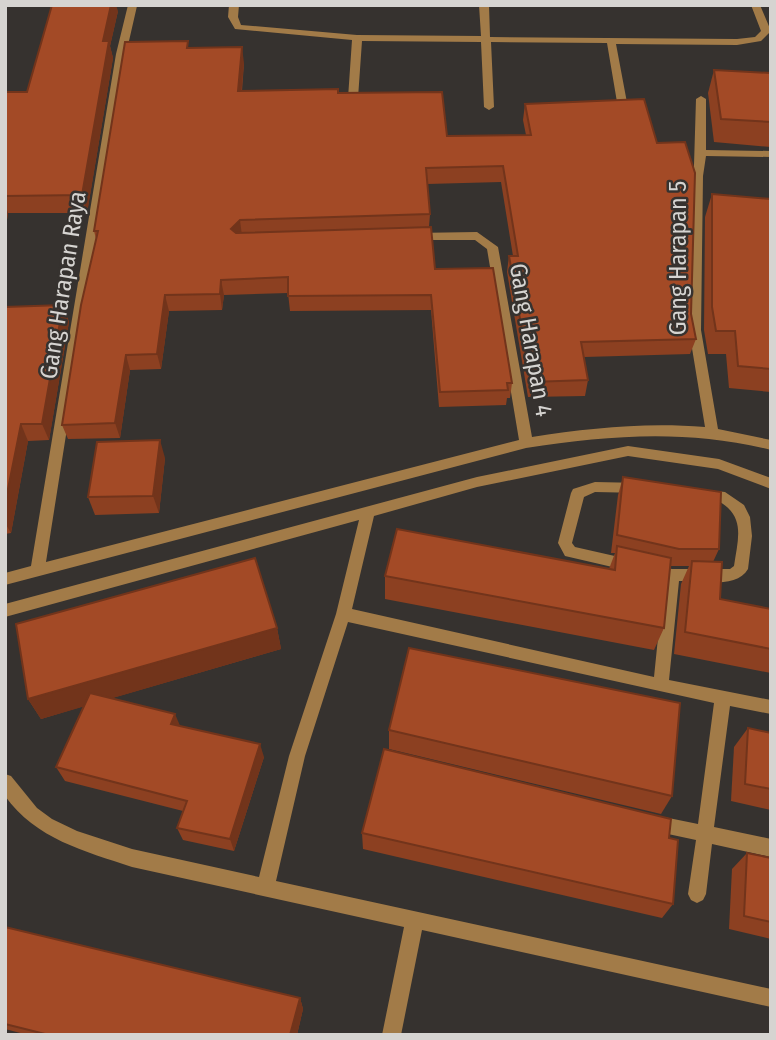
<svg xmlns="http://www.w3.org/2000/svg" width="776" height="1040" font-family="'Fira Sans Condensed',sans-serif">
  <style>
    .lines { fill: none; stroke-linecap: round; stroke-linejoin: round }
    .minor { fill: #a27b48; fill-rule: evenodd }
    .wall { fill: #8c4021 }
    .shaded-wall { fill: #72341b }
    .building { fill: #a34a26; stroke: #72341b; stroke-width: 2 }
    .labels { text-anchor: middle; dominant-baseline: central; stroke-width: 5; stroke-linejoin: round; paint-order: stroke }
    .street-label { font-size: 24px; fill: #d6d4d1; stroke: #36322f }
  </style>
  <rect width="100%" height="100%" fill="#36322f"/>
  <g class="lines">
    <g class="minor">
      <path d="M128 5 137 6 126 54 46 562 519 440 487 249 475 240H409V234L413 233 477 232 498 247 532 437C589 428 646 422 705 427L689 330 696 99 701 96 706 99V150L771 151V157L706 156 703 176 701 330 718 429 771 440V450C686 429 611 435 526 448L5 585V573L31 566 116 54Z"/>
      <polygon points="229,5 239,5 238,17 241,25 357,35 481,36 479,5 489,5 490,37 737,39 755,37 761,31 751,5 760,5 771,31 761,41 737,45 616,44 628,108 623,111 618,108 607,43 491,42 494,107 489,110 484,107 481,42 362,41 358,98 353,101 348,98 352,40 235,29 228,17"/>
      <path d="M628 446 719 459 771 478V489L718 469 628 456 477 487 374 516 352 609 654 677 664 579 565 556 558 543 571 493 573 489 595 482 642 483 725 492 744 505 750 517 752 536 748 569C737 589 699 581 679 581L669 680 771 700V714L730 706 714 827 771 839V857L712 844 706 894 703 900 697 903 691 900 688 894 696 840 654 831 648 829 646 823 648 817 654 815 698 824 714 703 348 622 305 756 276 881 771 989V1007L422 930 401 1035H382L404 927 132 867C84 851 36 839 5 796V774L11 776 37 808 52 819 77 831 132 849 259 877 289 756 336 614 359 520 5 617V604L477 477ZM595 492 642 493 718 501C746 516 738 539 734 566L730 569H672L575 547 572 543 584 497Z"/>
    </g>
  </g>
  <g class="wall">
    <polygon points="118,11 110,46 113,58 87,213 8,213 5,233 5,92 27,92"/>
    <polygon points="189,48 244,63 242,91 338,93 447,136 526,135 523,120 525,104 691,314 696,339 690,354 584,357 588,380 585,396 528,397 507,272 509,256 513,256 501,182 427,184 430,214 429,227 435,269 512,383 510,398 507,398 506,405 439,407 431,310 290,311 288,293 224,295 222,310 169,311 161,369 130,370 120,438 68,439 62,425 96,239 94,231"/>
    <polygon points="714,70 771,73 771,147 714,142 708,93"/>
    <polygon points="712,194 771,199 771,392 729,388 726,354 708,354 704,330 705,217"/>
    <polygon points="63,305 69,322 49,440 28,441 11,533 5,534 5,307"/>
    <polygon points="165,458 159,513 95,515 88,497"/>
    <polygon points="623,477 719,549 713,562 720,599 771,609 771,673 674,654 681,584 689,566 670,566 664,628 654,650 385,599 385,576 609,569 615,553 611,553 618,495"/>
    <polygon points="277,628 281,649 112,698 180,726 264,757 234,851 183,840 177,828 183,811 65,781 56,767 84,706 41,719 28,699"/>
    <polygon points="748,728 771,733 771,810 731,801 734,747"/>
    <polygon points="389,730 672,796 661,814 389,749"/>
    <polygon points="362,833 669,838 673,904 662,918 363,849"/>
    <polygon points="747,853 771,858 771,939 729,929 732,869"/>
    <polygon points="5,927 300,998 303,1009 297,1035 28,1035 5,1029"/>
  </g>
  <g class="shaded-wall">
    <polygon points="111,5 116,5 118,11 110,46 113,58 87,213 82,195 103,41"/>
    <polygon points="242,47 244,63 240,107 238,91"/>
    <polygon points="5,205 8,213 5,233"/>
    <polygon points="240,220 242,236 234,244 231,229"/>
    <polygon points="221,280 224,295 222,310 220,294"/>
    <polygon points="165,295 169,311 161,369 157,354"/>
    <polygon points="63,305 69,322 49,440 42,424"/>
    <polygon points="126,355 130,370 120,438 115,423"/>
    <polygon points="21,424 28,441 11,533 5,523 5,504"/>
    <polygon points="160,440 165,458 159,513 153,496"/>
    <polygon points="277,628 281,649 41,719 28,699"/>
    <polygon points="175,714 181,728 171,724"/>
    <polygon points="260,744 264,757 234,851 230,839"/>
    <polygon points="300,998 303,1009 297,1035 290,1035"/>
  </g>
  <g class="building">
    <polygon points="52,5 111,5 103,41 109,41 82,195 5,196 5,92 27,92"/>
    <polygon points="188,41 187,48 242,47 238,91 338,89 338,93 442,92 447,136 531,135 525,104 644,99 657,143 685,142 695,173 691,314 696,339 581,342 588,380 531,382 509,256 518,256 503,166 426,168 430,214 240,220 231,229 236,233 431,227 435,269 493,268 512,383 507,383 508,390 440,392 431,295 288,296 288,277 221,280 220,294 165,295 157,354 126,355 115,423 62,425 81,305 98,231 94,231 125,42"/>
    <polygon points="714,70 771,73 771,122 721,119"/>
    <polygon points="712,194 771,199 771,369 738,366 735,331 716,331 712,307"/>
    <polygon points="63,305 42,424 21,424 5,504 5,307"/>
    <polygon points="160,440 153,496 88,497 97,442"/>
    <polygon points="623,477 721,492 719,549 679,549 617,535"/>
    <polygon points="397,529 615,570 617,546 671,558 664,628 385,576"/>
    <polygon points="255,558 277,628 28,699 16,624"/>
    <polygon points="692,561 722,562 720,599 771,609 771,649 685,632"/>
    <polygon points="409,648 680,703 672,796 389,730"/>
    <polygon points="90,693 175,714 171,724 260,744 230,839 177,828 187,801 56,767"/>
    <polygon points="748,728 771,733 771,789 745,784"/>
    <polygon points="384,749 671,819 669,838 678,840 673,904 362,833"/>
    <polygon points="747,853 771,858 771,922 744,916"/>
    <polygon points="5,927 300,998 290,1035 49,1035 5,1024"/>
  </g>
  <g class="labels">
    <g class="street-label">
      <text transform="translate(678 258) rotate(-90)">Gang Harapan 5</text>
      <text transform="translate(63 285) rotate(-81)">Gang Harapan Raya</text>
      <text transform="translate(531 340) rotate(80)">Gang Harapan 4</text>
    </g>
  </g>
  <rect width="776" height="1040" fill="none" stroke="#d6d4d1" stroke-width="14"/>
</svg>
